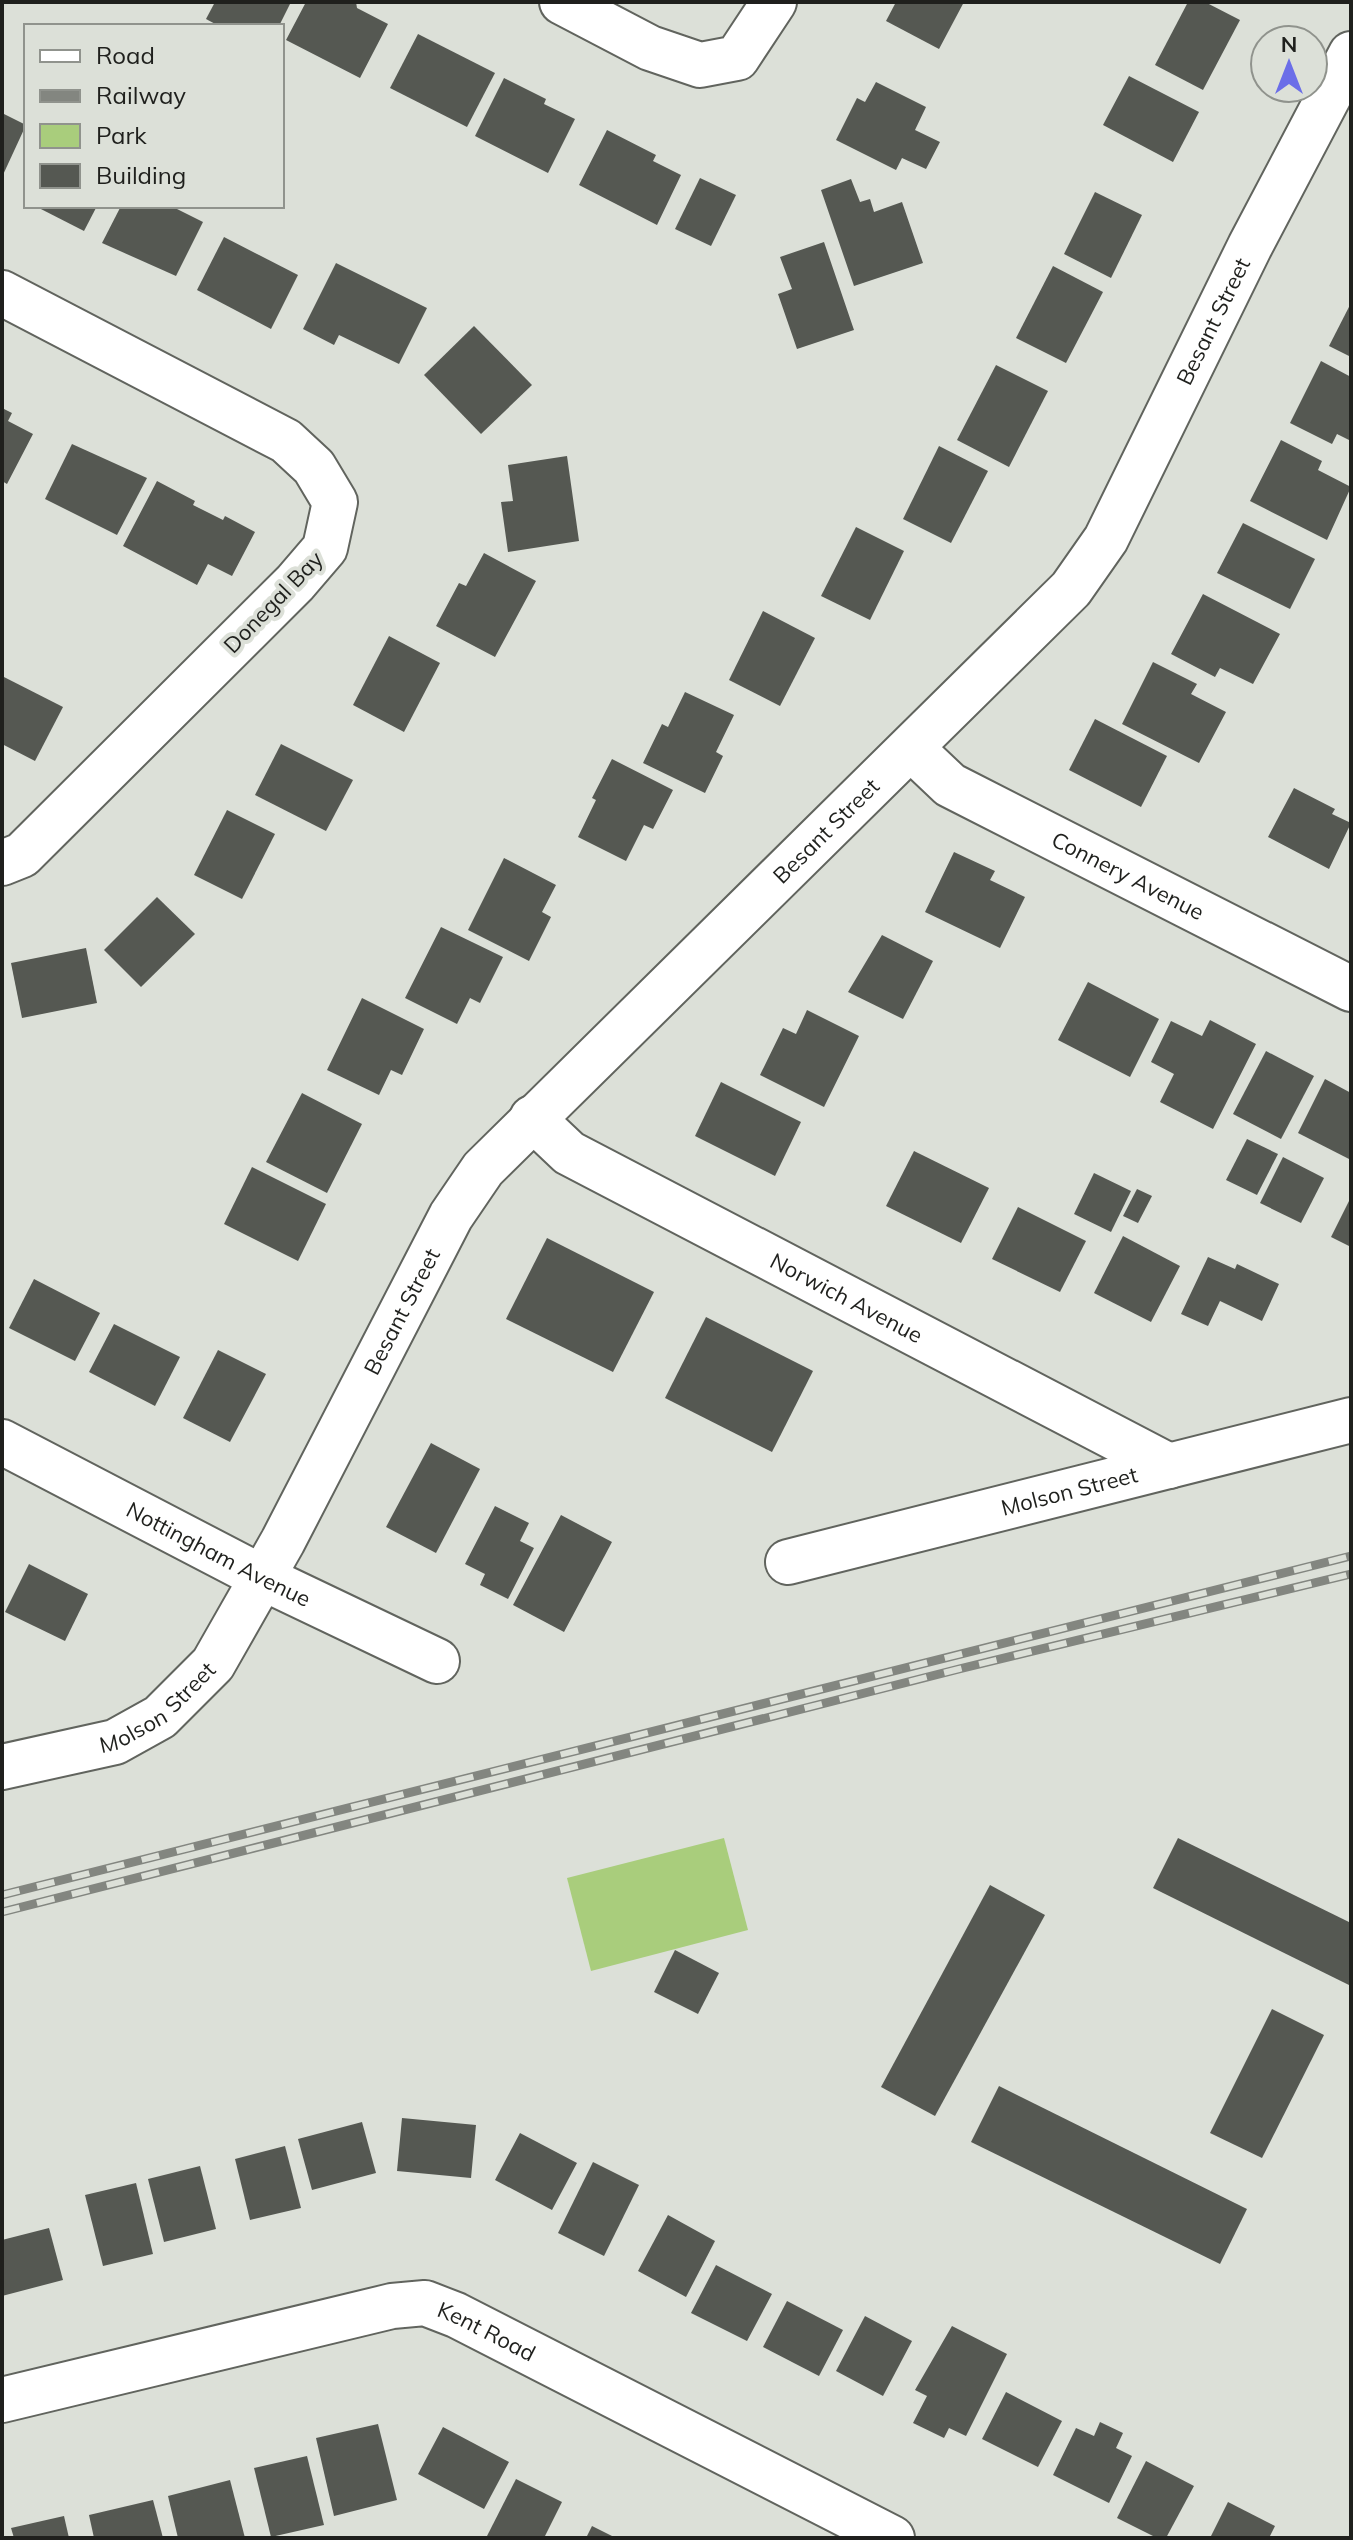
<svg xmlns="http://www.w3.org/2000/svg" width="1353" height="2540" font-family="Mulish,sans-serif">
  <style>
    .green { fill: #a9cd7c }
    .building { fill: #555852 }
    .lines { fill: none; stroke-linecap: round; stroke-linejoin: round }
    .minor-casing { stroke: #61645e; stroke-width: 48 }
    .minor { stroke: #fff; stroke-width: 44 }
    .rail-casing { stroke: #838680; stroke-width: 9 }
    .rail { stroke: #dce0d8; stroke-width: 6; stroke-dasharray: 18; stroke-linecap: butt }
    .labels { text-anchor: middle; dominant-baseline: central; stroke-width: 8; stroke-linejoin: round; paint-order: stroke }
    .street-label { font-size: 22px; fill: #1f201d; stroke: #dce0d8 }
  </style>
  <rect width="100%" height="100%" fill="#dce0d8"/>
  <polygon class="green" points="724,1838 748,1930 591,1971 567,1878"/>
  <g class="building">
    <polygon points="215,2 291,2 279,26 219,26 206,19"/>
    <polygon points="306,2 356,2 357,8 388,24 360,78 286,40"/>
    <polygon points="896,2 964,2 939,49 886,21"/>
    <polygon points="1188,2 1205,2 1240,20 1203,90 1155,65"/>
    <polygon points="418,34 495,73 467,127 390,88"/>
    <polygon points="1129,76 1199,112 1173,162 1103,125"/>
    <polygon points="504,78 546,99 544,104 575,119 548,173 475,136"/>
    <polygon points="876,82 926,107 915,130 940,142 926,169 902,158 896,170 836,140 857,98 865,102"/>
    <polygon points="2,113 26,125 2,177"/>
    <polygon points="607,130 656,155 653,161 681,175 657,225 579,185"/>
    <polygon points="700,178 736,195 711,246 675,229"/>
    <polygon points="851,179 860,202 870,199 874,212 902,202 923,263 854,286 821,190"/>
    <polygon points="1095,192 1142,215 1111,278 1064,254"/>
    <polygon points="35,206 97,206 84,231"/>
    <polygon points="121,206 171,206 203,222 176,276 102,243"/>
    <polygon points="224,237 298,275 271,329 197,290"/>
    <polygon points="824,242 854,330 797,349 778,294 792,289 780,257"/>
    <polygon points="336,263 427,308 399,364 339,335 334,345 303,329"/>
    <polygon points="1053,266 1103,292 1066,363 1016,338"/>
    <polygon points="1351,303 1351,357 1329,346"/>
    <polygon points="474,326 532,385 481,434 424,375"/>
    <polygon points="1321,361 1351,377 1351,441 1337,434 1332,444 1290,423"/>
    <polygon points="996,365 1048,391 1009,467 957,440"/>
    <polygon points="2,408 12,413 8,421 33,434 7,484 2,481"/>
    <polygon points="1281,440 1322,461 1318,470 1351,487 1327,540 1250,501"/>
    <polygon points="72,444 147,478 117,535 45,499"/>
    <polygon points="939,446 988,471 951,543 903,519"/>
    <polygon points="567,456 579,541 508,552 501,502 513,501 508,465"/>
    <polygon points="157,481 195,501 193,505 223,520 225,516 255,532 232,576 208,564 197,585 123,546"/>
    <polygon points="1243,523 1315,559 1290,609 1217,573"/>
    <polygon points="856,527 904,551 870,620 821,596"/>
    <polygon points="484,553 536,581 495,657 436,626 459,583 466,586"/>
    <polygon points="1203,594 1280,634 1253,684 1220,668 1215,677 1171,654"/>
    <polygon points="763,611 815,638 780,706 729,680"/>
    <polygon points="389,636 440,663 404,732 353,705"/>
    <polygon points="1153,662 1197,684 1191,694 1226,712 1199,763 1122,724"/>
    <polygon points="2,676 63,707 35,761 2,744"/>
    <polygon points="685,692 734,715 716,752 723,756 705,793 643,763 662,724 668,727"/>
    <polygon points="1095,719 1167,756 1141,807 1069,770"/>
    <polygon points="281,744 353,780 326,831 255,795"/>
    <polygon points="612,759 673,790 653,829 644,825 626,861 578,837 596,800 592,798"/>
    <polygon points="1294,788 1335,809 1332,814 1351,823 1329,869 1268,837"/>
    <polygon points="227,810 275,834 242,899 194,875"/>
    <polygon points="954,852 995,871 990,880 1025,897 1000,948 925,912"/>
    <polygon points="504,858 556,885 542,912 551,917 529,961 468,930"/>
    <polygon points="157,897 195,934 141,987 104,950"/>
    <polygon points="441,927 503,957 480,1003 470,998 457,1024 405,998"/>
    <polygon points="882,935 933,961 903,1019 848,992"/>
    <polygon points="86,948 97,1003 22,1018 11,963"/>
    <polygon points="1088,982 1159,1019 1130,1077 1058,1040"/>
    <polygon points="362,998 424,1029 402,1075 391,1070 379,1095 327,1070"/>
    <polygon points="807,1010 859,1036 824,1107 760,1075 783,1028 796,1034"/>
    <polygon points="1210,1020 1256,1044 1213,1129 1160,1102 1174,1074 1151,1062 1171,1021 1202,1036"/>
    <polygon points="1266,1051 1314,1076 1281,1139 1233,1114"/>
    <polygon points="1325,1079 1351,1093 1351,1160 1298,1133"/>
    <polygon points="721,1082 801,1122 775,1176 695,1136"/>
    <polygon points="302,1093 362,1124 327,1193 266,1162"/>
    <polygon points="1247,1139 1278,1154 1257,1195 1226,1180"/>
    <polygon points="914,1151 989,1188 961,1243 886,1206"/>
    <polygon points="1283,1157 1324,1178 1301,1223 1260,1203"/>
    <polygon points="252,1167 326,1204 298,1261 224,1224"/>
    <polygon points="1094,1173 1131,1191 1111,1232 1074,1214"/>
    <polygon points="1137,1189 1152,1196 1138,1223 1123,1216"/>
    <polygon points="1351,1197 1351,1247 1331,1237"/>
    <polygon points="1018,1207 1086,1241 1060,1292 992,1259"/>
    <polygon points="1123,1236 1180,1266 1151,1322 1094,1293"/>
    <polygon points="547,1238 654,1292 613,1372 506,1319"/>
    <polygon points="1208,1257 1235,1269 1237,1264 1279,1284 1262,1321 1220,1301 1208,1326 1181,1314"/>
    <polygon points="34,1279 100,1313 75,1361 9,1328"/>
    <polygon points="706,1317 813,1371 772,1452 665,1398"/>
    <polygon points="114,1324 180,1357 155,1406 89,1372"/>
    <polygon points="218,1350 266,1374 230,1442 183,1418"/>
    <polygon points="431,1443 480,1469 436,1553 386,1527"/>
    <polygon points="495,1506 529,1523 520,1541 534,1548 508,1599 480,1585 485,1574 465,1564"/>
    <polygon points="561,1515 612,1542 564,1632 513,1605"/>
    <polygon points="29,1564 88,1594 65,1641 5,1612"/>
    <polygon points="1178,1838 1351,1923 1351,1986 1153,1888"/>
    <polygon points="990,1885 1045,1915 935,2116 881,2087"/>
    <polygon points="675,1950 719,1973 698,2014 654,1992"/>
    <polygon points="1272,2009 1324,2035 1262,2158 1210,2133"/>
    <polygon points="999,2086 1247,2209 1220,2264 971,2142"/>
    <polygon points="402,2118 476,2125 471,2178 397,2171"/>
    <polygon points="362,2122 376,2173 312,2190 298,2139"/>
    <polygon points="520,2133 577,2163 552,2210 495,2180"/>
    <polygon points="285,2146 301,2208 250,2220 235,2159"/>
    <polygon points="593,2162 639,2185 604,2256 558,2233"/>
    <polygon points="200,2166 216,2229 164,2242 148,2179"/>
    <polygon points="136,2183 153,2254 103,2266 85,2195"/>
    <polygon points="668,2215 715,2241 686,2297 638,2271"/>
    <polygon points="49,2228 63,2280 2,2296 2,2240"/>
    <polygon points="716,2265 772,2294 747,2341 691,2313"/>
    <polygon points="787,2301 843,2330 819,2376 763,2347"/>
    <polygon points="865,2316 912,2341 883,2396 836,2371"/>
    <polygon points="952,2326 1007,2354 966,2436 949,2428 944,2438 913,2423 927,2396 915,2390"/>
    <polygon points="1006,2392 1062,2421 1038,2467 982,2439"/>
    <polygon points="1100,2422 1123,2433 1116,2448 1132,2456 1109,2503 1053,2475 1076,2428 1094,2436"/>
    <polygon points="378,2424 397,2500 334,2516 316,2438"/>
    <polygon points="443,2427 509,2462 484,2509 418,2474"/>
    <polygon points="307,2456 324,2525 271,2537 254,2468"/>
    <polygon points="1146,2461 1194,2486 1166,2538 1157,2538 1117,2518"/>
    <polygon points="516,2479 562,2502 544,2538 487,2536"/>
    <polygon points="230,2480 245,2538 178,2538 168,2496"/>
    <polygon points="153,2500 163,2538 94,2538 89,2515"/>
    <polygon points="1228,2502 1275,2526 1269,2538 1210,2538"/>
    <polygon points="64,2516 69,2538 14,2538 11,2528"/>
    <polygon points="592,2526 616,2538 586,2538"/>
  </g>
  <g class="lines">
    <defs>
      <g id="minor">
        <polyline points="562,2 650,48 700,65 737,58 774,2"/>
        <polyline points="2,293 286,441 314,467 335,502 325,548 295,583 22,855 2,863"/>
        <path id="s1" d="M912 749 950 785 1351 989"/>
        <path id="s2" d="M532 1118 569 1153 1169 1466"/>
        <path id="s3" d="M2 1442 263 1578 437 1661"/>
        <path id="s4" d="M788 1562 1351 1420"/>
        <path id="s5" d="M2 1767 115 1742 160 1717 213 1664 283 1541 451 1216 483 1169 1071 589 1106 539 1250 246 1351 54"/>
        <path id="s6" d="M2 2400 392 2306 425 2303 456 2315 892 2538"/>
      </g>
    </defs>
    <use href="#minor" class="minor-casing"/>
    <use href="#minor" class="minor"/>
    <defs>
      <g id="rail">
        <polyline points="2,1895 1351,1556"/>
        <polyline points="2,1912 959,1669 1351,1574"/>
      </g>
    </defs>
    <use href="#rail" class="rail-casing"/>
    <use href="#rail" class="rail"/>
  </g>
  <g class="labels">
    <g class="street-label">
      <text stroke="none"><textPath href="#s5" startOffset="1936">Besant Street</textPath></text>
      <text transform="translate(273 602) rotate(-46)">Donegal Bay</text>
      <text stroke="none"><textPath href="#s5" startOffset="1288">Besant Street</textPath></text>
      <text stroke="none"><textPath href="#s1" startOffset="252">Connery Avenue</textPath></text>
      <text stroke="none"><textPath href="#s2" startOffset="364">Norwich Avenue</textPath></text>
      <text stroke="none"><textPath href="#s5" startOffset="642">Besant Street</textPath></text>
      <text stroke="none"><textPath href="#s4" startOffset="290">Molson Street</textPath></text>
      <text stroke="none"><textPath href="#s3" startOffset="244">Nottingham Avenue</textPath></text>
      <text stroke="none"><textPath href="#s5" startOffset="170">Molson Street</textPath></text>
      <text stroke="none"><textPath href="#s6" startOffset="502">Kent Road</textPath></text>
    </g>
  </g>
  <rect width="1353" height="2540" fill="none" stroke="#1f201d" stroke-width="8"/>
  <rect x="24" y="24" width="260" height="184" fill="#dce0d8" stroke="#90938d" stroke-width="2"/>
  <rect x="40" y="50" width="40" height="12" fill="#ffffff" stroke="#90938d" stroke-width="2"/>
  <text x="96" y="64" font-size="24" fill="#1f201d">Road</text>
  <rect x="40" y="90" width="40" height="12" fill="#838680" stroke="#90938d" stroke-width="2"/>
  <text x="96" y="104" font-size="24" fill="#1f201d">Railway</text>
  <rect x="40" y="124" width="40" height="24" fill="#a9cd7c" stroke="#90938d" stroke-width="2"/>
  <text x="96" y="144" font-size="24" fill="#1f201d">Park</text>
  <rect x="40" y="164" width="40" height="24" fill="#555852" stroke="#90938d" stroke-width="2"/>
  <text x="96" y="184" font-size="24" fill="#1f201d">Building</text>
  <g transform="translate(1289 64)"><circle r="38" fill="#dce0d8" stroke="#90938d" stroke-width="2"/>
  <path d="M0-6L14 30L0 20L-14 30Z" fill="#6b6ee8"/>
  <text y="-12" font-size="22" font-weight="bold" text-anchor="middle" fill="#1f201d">N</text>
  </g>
</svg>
